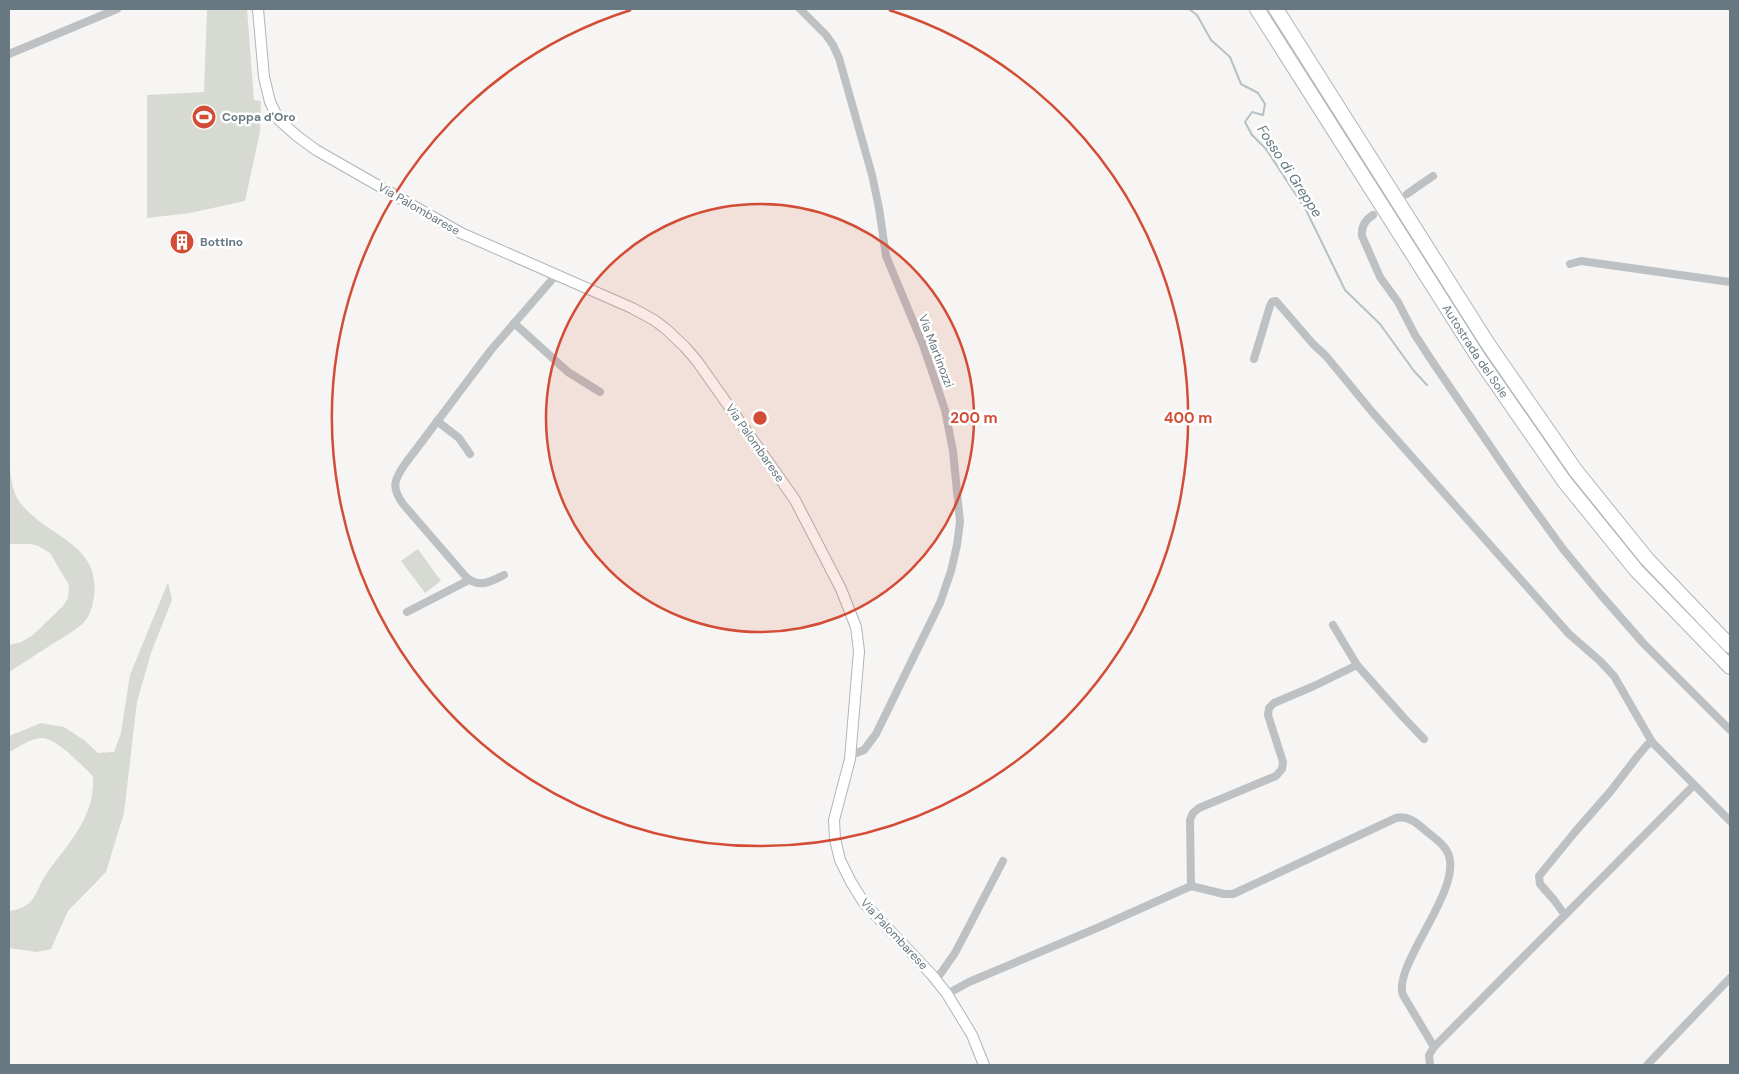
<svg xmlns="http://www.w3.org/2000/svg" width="1739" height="1074" font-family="'DM Sans',sans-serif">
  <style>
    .green { fill: #d6dad2 }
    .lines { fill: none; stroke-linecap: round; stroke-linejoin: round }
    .stream { stroke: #b5c2c5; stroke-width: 2 }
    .secondary-casing { stroke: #afb5b9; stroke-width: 12 }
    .highway-casing { stroke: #b0b5b7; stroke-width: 16 }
    .street { stroke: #bdc1c4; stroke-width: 8 }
    .secondary { stroke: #fff; stroke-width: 10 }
    .highway { stroke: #fff; stroke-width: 14 }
    .ring { fill: none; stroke: #d34c35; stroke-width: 2.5 }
    .labels { text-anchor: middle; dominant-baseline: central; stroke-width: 5; stroke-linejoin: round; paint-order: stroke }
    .poi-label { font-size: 12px; font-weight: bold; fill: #677881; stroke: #fff; text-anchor: start }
    .street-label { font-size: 12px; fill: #677881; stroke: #fff }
    .water-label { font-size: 14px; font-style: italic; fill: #63797e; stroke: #fff }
    .centre { fill: #d34c35; stroke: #fff; stroke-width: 2.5 }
    .ring-label { font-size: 15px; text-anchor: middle; font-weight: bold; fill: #d34c35; stroke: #fff; stroke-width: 5; stroke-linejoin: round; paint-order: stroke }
  </style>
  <rect width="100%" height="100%" fill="#f6f5f3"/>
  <g class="green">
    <polygon points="207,9 247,9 254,100 261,101 260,132 245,201 190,213 147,218 147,95 204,92"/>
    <path d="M9 458C11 474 11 493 22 505 48 537 101 544 94 596 93 604 91 614 85 621 77 630 65 636 54 643 39 653 24 662 9 672V645L21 642 33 635 63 606 68 598 69 585 50 553 38 546 31 544H9Z"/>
    <polygon points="418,549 441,581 425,593 401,561"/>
    <path d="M168 582 172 600 151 653 137 702 124 813 106 872 68 911 51 949 37 952 9 948V911C38 908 35 888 49 870 71 840 95 816 93 776 82 766 57 738 42 738 31 738 19 747 9 752V736L41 723 64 727 84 740 98 753 114 752 121 733 130 675Z"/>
  </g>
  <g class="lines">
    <polyline class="stream" points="1189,9 1197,15 1211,40 1230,57 1241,84 1258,93 1265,104 1263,115 1252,112 1245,122 1252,135 1266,149 1306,210 1345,290 1380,324 1414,371 1427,385"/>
    <defs>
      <polyline id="secondary" points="258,9 264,77 270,102 279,120 297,136 316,150 461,233 632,308 654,320 666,329 685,347 697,361 795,500 841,589 856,627 859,651 850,759 834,820 835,839 840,860 851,882 864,903 932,975 947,994 972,1035 984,1065"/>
      <g id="highway">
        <path id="s1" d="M1257 9 1478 357 1564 481 1636 570 1730 667"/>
        <polyline points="1276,9 1488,344 1576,471 1647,559 1730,646"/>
      </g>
    </defs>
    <use href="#secondary" class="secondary-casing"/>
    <use href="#highway" class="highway-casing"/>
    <g class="street">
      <polyline points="800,9 826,35 833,45 839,58 872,175 879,208 886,256 923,345 945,410 953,451 960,522 957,545 951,571 940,603 876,734 864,750 851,755"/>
      <polyline points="9,54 117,9"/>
      <polyline points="1407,194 1433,176"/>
      <path d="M1373 215C1365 220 1361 227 1362 236L1380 277 1398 302 1415 335 1434 364 1518 487 1563 549 1601 595 1644 644 1730 730"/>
      <polyline points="1570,264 1581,261 1730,282"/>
      <polyline points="514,323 568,372 600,392"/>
      <polyline points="1254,359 1270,306 1272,302 1276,301 1313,344 1326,356 1373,413 1569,634 1600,661 1614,676 1652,742 1730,821"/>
      <polyline points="437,421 459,438 470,454"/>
      <path d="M504 575C490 582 480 588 467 578L403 504C391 487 394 480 405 464L491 350 556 275"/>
      <polyline points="407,612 469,580"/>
      <polyline points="1333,625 1357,665"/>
      <path d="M1424 739 1404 718 1357 665 1314 686 1274 703 1269 708 1268 715 1283 762 1282 769 1276 776 1199 808 1193 813 1190 820 1191 886 1224 894H1233L1396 818C1408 815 1417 823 1426 831 1434 838 1446 845 1449 856 1461 891 1392 967 1403 995L1434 1047"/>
      <polyline points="1565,915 1554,900 1540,884 1539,876 1575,832 1610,792 1637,757 1647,745 1652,742"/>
      <polyline points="936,980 955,953 1003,861"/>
      <polyline points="947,994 969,982 1097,928 1191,886"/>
      <polyline points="1430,1065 1429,1055 1434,1047 1694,785"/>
      <polyline points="1647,1065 1730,978"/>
    </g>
    <use href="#secondary" class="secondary"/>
    <use href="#highway" class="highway"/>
  </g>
  <circle cx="760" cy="418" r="214" fill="#d34c35" fill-opacity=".12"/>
  <g class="ring">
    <circle cx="760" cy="418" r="214"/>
    <path d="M889 10A428 428 0 1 1 631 10"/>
  </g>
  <defs>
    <symbol id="stadium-disc" viewBox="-11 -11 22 22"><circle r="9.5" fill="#d34c35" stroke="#fff"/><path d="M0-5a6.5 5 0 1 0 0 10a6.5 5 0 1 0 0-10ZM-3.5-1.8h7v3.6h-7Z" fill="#fff"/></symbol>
    <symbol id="building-disc" viewBox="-11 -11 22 22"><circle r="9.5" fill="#d34c35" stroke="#fff"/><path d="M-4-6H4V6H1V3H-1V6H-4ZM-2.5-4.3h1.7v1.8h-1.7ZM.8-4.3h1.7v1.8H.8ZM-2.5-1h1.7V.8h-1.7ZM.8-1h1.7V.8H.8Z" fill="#fff"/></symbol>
  </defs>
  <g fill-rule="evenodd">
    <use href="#stadium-disc" x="190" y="103" width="28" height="28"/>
    <use href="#building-disc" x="168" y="228" width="28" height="28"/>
  </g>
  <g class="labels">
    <g class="poi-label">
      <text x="222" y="117">Coppa d'Oro</text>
      <text x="200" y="242">Bottino</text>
    </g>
    <g class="street-label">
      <text transform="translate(419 209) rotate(30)">Via Palombarese</text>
      <text transform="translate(936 351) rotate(69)">Via Martinozzi</text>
      <text stroke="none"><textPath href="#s1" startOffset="406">Autostrada del Sole</textPath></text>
      <text transform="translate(755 443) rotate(55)">Via Palombarese</text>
      <text transform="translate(894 934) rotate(47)">Via Palombarese</text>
    </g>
    <g class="water-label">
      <text transform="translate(1290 171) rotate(57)">Fosso di Greppe</text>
    </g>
  </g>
  <circle cx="760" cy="418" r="8" class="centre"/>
  <g class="ring-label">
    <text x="974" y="423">200 m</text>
    <text x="1188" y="423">400 m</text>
  </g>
  <rect width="1739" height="1074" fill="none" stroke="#677881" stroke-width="20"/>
</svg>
